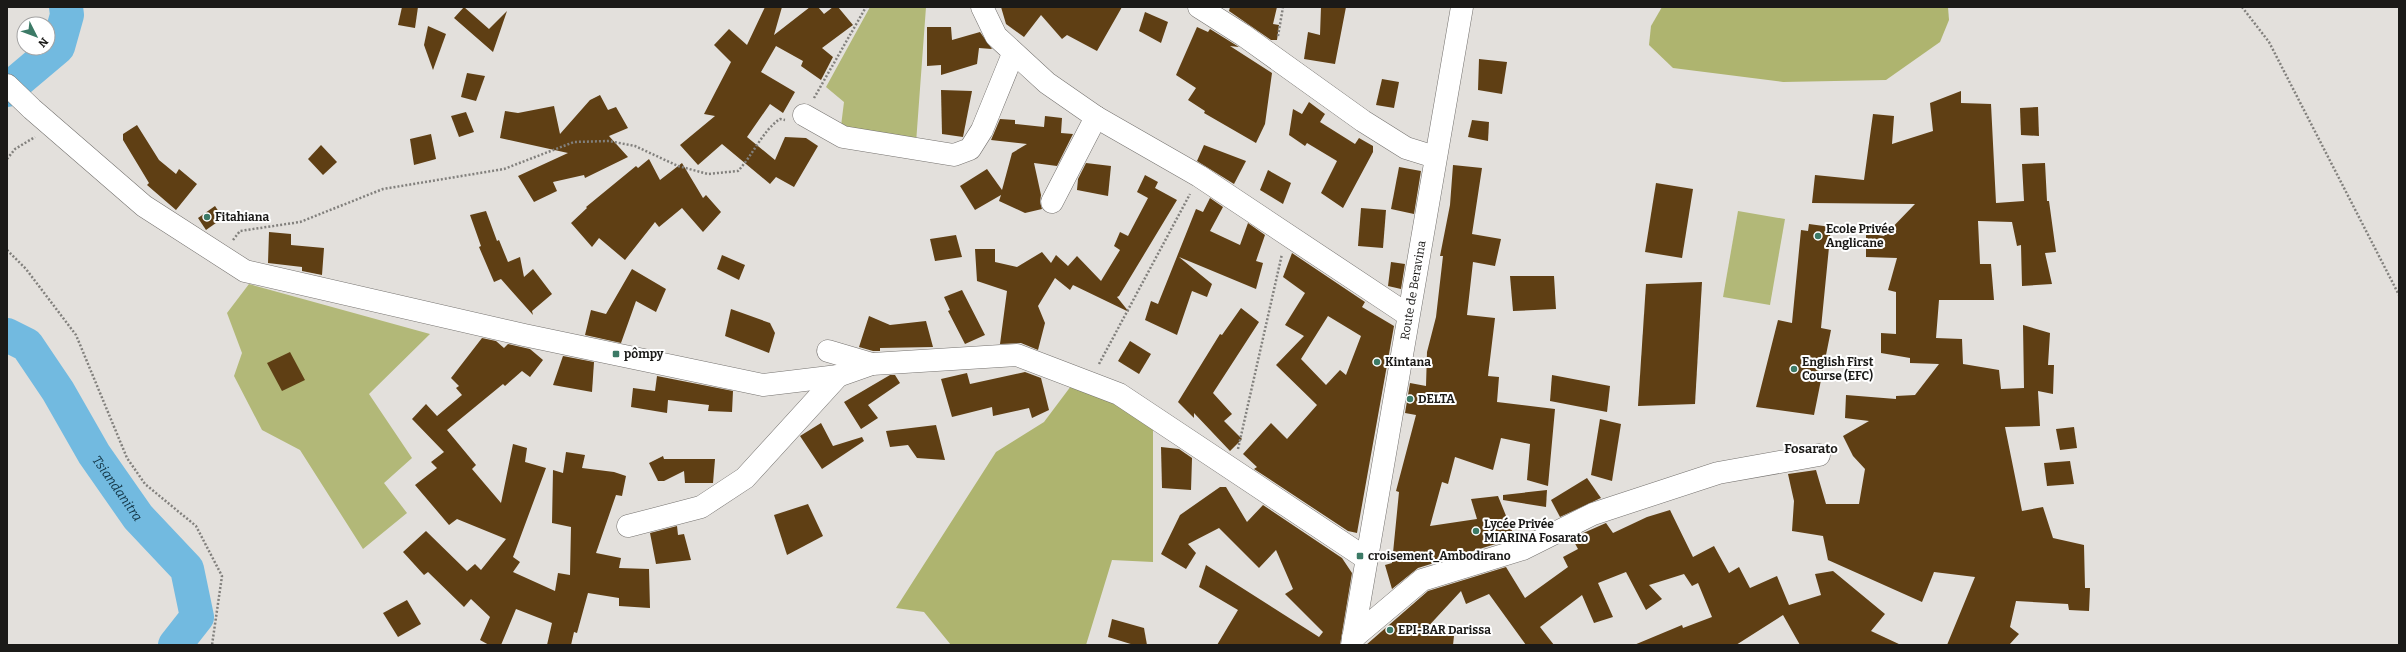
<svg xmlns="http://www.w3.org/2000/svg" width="2406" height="652" font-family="Bitter,serif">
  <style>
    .green { fill: #b2b878 }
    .forest { fill: #aeb46f }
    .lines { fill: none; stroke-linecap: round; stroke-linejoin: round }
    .river { stroke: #72bae0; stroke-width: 34 }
    .building { fill: #5f3f14; fill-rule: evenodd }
    .minor-casing { stroke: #75726f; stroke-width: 23 }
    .path { stroke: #82807d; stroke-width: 2.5; stroke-dasharray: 2 2; stroke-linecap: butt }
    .minor { stroke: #fff; stroke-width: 22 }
    .poi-dot { fill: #3c7a66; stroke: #fff; stroke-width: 1.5 }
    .labels { text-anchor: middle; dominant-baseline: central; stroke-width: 4; stroke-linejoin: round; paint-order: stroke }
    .poi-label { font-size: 12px; font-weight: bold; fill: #1b1a18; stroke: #fff; text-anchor: start }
    .street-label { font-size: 12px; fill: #1b1a18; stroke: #fff }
    .neighbourhood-label { font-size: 13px; font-weight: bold; fill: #1b1a18; stroke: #fff }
    .water-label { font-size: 13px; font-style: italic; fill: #113343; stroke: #fff }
  </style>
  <rect width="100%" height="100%" fill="#e3e0dc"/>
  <g class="green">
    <polygon points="870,7 926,7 916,143 841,126 844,102 826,87"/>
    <polygon points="1738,211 1785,219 1770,305 1723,297"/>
    <polygon points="249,284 430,334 369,394 412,458 384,483 407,513 363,549 300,450 262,430 234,376 242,353 227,313"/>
  </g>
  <g class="forest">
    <polygon points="1662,7 1948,7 1949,20 1940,42 1886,80 1783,82 1673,68 1649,45 1651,26"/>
    <polygon points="1077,378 1153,417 1153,562 1112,560 1086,645 951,645 924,612 896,608 996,452 1044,422"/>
  </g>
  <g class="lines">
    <g class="river">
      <polyline points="7,90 58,47 67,15 66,7"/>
      <path id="s1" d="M7 335 27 345 58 391 94 454 138 517 187 569 197 617 175 645"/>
    </g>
  </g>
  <g class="building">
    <polygon points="402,7 418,7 415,28 398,25"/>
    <polygon points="464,7 489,29 507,11 493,52 454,18"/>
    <polygon points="765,7 782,7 774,35 810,7 818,7 824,14 833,7 838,7 853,25 822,48 833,57 821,80 801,66 803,61 776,46 761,72 795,92 783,113 770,104 747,137 775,160 785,137 806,138 818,146 794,187 776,177 770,184 722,144 698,165 680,145 715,116 704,114 731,62 714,45 729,29 747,45"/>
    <polygon points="1001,7 1122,7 1097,51 1067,35 1062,39 1041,15 1024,37 1006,24"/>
    <polygon points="1230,7 1277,7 1273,24 1279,25 1277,40 1271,40 1229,11"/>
    <polygon points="1321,7 1346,7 1335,64 1304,59 1308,32 1320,35"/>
    <polygon points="1145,12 1168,22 1161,43 1139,31"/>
    <polygon points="428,26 446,34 433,70 424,45"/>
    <polygon points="927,27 951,27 952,40 980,32 992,49 979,48 977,64 941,75 941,65 927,66"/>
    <polygon points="1197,27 1208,32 1210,29 1239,47 1230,46 1272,73 1265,124 1256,143 1204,113 1205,111 1188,100 1196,88 1176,75"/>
    <polygon points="1479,59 1507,62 1502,94 1478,90"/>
    <polygon points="467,73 485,76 476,101 461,97"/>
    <polygon points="1382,79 1399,82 1394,108 1376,105"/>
    <polygon points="941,90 972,91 963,137 942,134"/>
    <polygon points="1961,91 1961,103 1991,104 1996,203 2024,201 2022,164 2045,163 2047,201 2049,201 2056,252 2045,253 2052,284 2022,286 2021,245 2017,246 2012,222 1978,221 1980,264 1991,264 1994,300 1939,300 1936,338 1962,339 1963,364 1999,370 2001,389 2024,388 2023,325 2050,333 2048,365 2054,365 2053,394 2038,391 2040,426 2005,427 2022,511 2043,507 2053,538 2084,545 2085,588 2090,588 2089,611 2069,610 2068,604 2016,601 2010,627 2019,634 2009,645 1947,645 1975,577 1934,572 1922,602 1828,560 1823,536 1792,531 1794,501 1788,474 1816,470 1826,504 1859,504 1865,469 1853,456 1843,436 1869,421 1845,418 1846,395 1896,399 1896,396 1915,395 1939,364 1910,363 1910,358 1881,353 1881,333 1896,334 1896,292 1888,290 1897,258 1866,257 1866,233 1884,236 1915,204 1812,203 1815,175 1864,180 1873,114 1894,116 1892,144 1933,131 1930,103"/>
    <polygon points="600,95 608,110 616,107 628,128 609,136 628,157 585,178 584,175 553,182 557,191 534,202 518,176 568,153 500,138 505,111 518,113 554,106 560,134 590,100"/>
    <polygon points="1309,102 1325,114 1320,122 1355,144 1359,138 1373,146 1373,152 1343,208 1321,193 1337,161 1307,143 1305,146 1289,135 1293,109 1302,114"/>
    <polygon points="2038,107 2039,136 2021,135 2020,108"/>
    <polygon points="466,112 474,132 459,137 451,116"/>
    <polygon points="1045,116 1062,118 1061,133 1073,134 1057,166 1034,163 1041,195 1040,202 1042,209 1025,213 999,201 1001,195 975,210 960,186 987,169 1002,190 1012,153 1027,144 991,140 1000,119 1015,120 1015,124 1044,127"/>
    <polygon points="1472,120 1489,122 1488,141 1468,137"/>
    <polygon points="137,125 159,160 176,174 179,169 197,184 176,210 147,185 149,183 123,140 123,134"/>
    <polygon points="431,134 436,159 414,165 410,139"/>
    <polygon points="321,145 337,162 323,175 308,159"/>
    <polygon points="1204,145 1246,161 1234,184 1197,161"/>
    <polygon points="649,159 660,180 682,163 703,198 706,195 721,212 703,232 682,208 659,227 655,222 625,260 599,238 592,247 571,223 587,208 586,207 636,166 638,168"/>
    <polygon points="1086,163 1111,166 1108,196 1077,190 1078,179"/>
    <polygon points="1453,165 1482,168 1472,234 1501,239 1495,266 1473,262 1467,315 1495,318 1488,376 1499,377 1497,402 1555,409 1548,486 1527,480 1530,444 1501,438 1493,470 1455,457 1448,484 1442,482 1430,526 1477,519 1471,499 1498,496 1515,538 1418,568 1392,589 1385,565 1392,563 1399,492 1396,491 1416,415 1405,413 1410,383 1426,386 1427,352 1436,317 1443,256 1440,256 1450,205"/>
    <polygon points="1399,167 1421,171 1414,214 1391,209"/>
    <polygon points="1268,170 1291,183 1283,204 1260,190"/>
    <polygon points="1145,175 1158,182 1155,188 1177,200 1119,296 1117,297 1129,312 1073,285 1070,290 1055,278 1038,306 1045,323 1038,350 1021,343 1000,344 1007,291 977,281 975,249 995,249 995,262 1017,267 1042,252 1051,263 1056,255 1068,266 1077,256 1101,281 1120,250 1114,246 1120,232 1128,236 1148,198 1137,192"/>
    <polygon points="1656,183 1693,189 1682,258 1645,252"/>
    <polygon points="1210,198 1223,207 1210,231 1240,245 1248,223 1265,235 1256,261 1263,263 1256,289 1179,257 1212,284 1207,297 1192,291 1177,335 1145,320 1151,301 1158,304 1196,209 1203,212"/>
    <polygon points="215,206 223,218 206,230 198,218"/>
    <polygon points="1361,208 1386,210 1383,248 1358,246"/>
    <polygon points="486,211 497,241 499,240 508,262 520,257 524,277 533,269 552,294 532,311 533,315 501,279 494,282 479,247 481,246 470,215"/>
    <polygon points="1809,224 1831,227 1821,328 1831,330 1814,415 1756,407 1778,320 1792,323 1801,230 1808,231"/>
    <polygon points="269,232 291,234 291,245 324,248 322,275 302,271 302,267 268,263"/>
    <polygon points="956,235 962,257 935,261 930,239"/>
    <path d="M1292 253 1365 302 1362 307 1394 326 1357 533 1348 531 1254 469 1257 467 1243 454 1271 423 1287 439 1317 405 1276 365 1304 336 1285 325 1305 293 1283 277ZM1328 316 1361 336 1346 375 1340 370 1326 385 1301 359Z"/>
    <polygon points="722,255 745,265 739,280 717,269"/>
    <polygon points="1391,262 1405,264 1401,289 1388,286"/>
    <polygon points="632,269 666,289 656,312 636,301 621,343 585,335 591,310 606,314"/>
    <polygon points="1510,276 1554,276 1556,309 1513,311"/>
    <polygon points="1702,282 1695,404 1638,406 1646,284"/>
    <polygon points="962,290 985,335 965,344 948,311 950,310 944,297"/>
    <polygon points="1241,308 1259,322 1213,393 1232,414 1224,421 1242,439 1230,451 1194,413 1194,418 1178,402 1220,334 1222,335"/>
    <polygon points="731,309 770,323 775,333 769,353 725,336"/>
    <polygon points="869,316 890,325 926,321 933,347 880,348 880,351 873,351 859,347"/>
    <polygon points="482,338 496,341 504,348 508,344 530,349 543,360 530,377 522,371 505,386 503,384 447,430 476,465 472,469 501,503 513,444 527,448 525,462 546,468 513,557 520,562 513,572 555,591 558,573 570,575 571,527 552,523 553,470 563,473 566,452 585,455 582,468 614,472 626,476 622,496 616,495 596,553 621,558 619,568 649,569 650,608 619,606 619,598 588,593 577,633 574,632 571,645 547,645 552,623 516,609 501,645 489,645 480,640 490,617 471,599 464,607 428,572 424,575 403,552 426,531 467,571 475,564 481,570 506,539 457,519 449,525 415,485 437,468 431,462 444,452 412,419 426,404 437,416 462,395 456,388 459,386 451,378"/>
    <polygon points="1130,341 1151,354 1139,374 1118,361"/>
    <polygon points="290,352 305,380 282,391 267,363"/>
    <polygon points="563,356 594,362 592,392 553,385"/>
    <polygon points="1025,372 1041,378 1049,410 1032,418 1029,408 993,416 992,407 952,417 941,379 967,373 970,384"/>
    <polygon points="890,375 895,375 900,383 868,405 878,418 861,429 844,402"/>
    <polygon points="1552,375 1610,386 1607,412 1550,401"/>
    <polygon points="657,376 733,391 732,412 708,411 709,405 668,400 667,413 631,407 633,388 655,391"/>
    <polygon points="1600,419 1621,424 1612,481 1591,475"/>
    <polygon points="821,423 833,446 862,437 864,441 822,469 800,436"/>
    <polygon points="936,425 945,460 917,458 908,445 890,447 886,431"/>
    <polygon points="2074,427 2077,448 2060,450 2056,429"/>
    <polygon points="1161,447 1179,449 1192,458 1191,490 1162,488"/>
    <polygon points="663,456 664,459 715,459 713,483 685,483 684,471 664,481 658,481 649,463"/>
    <polygon points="2070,461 2074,484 2047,486 2044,463"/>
    <polygon points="1587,478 1601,498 1560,517 1551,500"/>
    <polygon points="1220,487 1226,487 1247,522 1263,505 1342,558 1352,573 1340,645 1217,645 1238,610 1199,587 1206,565 1319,637 1323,632 1285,594 1293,589 1276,550 1259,568 1219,528 1188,544 1196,553 1186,569 1161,554 1180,515"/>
    <polygon points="1547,490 1546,507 1503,500 1503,495"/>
    <polygon points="808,504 823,536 787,555 774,515"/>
    <polygon points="1670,510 1693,557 1714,546 1729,573 1739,567 1750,588 1777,576 1789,605 1821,595 1815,574 1833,571 1885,614 1871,631 1901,645 1800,645 1783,615 1736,645 1634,645 1682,625 1683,628 1712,617 1698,583 1692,586 1684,574 1649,585 1662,599 1646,610 1626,572 1598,583 1613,617 1594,623 1582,595 1540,627 1554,645 1526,645 1489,594 1466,604 1461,591 1424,631 1454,636 1453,645 1366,645 1428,591 1506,567 1525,598 1568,567 1563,557 1578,549 1572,538 1606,523 1613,533 1647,517"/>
    <polygon points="677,526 678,535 684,534 691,560 656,564 650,533"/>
    <polygon points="407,600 421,624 398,637 383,613"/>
    <polygon points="1112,619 1144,628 1147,645 1134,645 1108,637"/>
  </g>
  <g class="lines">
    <defs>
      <g id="minor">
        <polyline points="982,7 996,36 1047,83 1096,117 1199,176 1408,315"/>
        <polyline points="1199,7 1243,35 1363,121 1406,148 1435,157"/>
        <polyline points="7,85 32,109 144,206 245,271 524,335 763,385 838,376 872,364 1017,355 1119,394 1367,559"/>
        <polyline points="804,115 843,137 954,155 970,149 982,130 1013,54"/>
        <polyline points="1052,202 1096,117"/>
        <polyline points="828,351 872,364"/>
        <polyline points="628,526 701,507 745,478 838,376"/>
        <polyline points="1353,638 1422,580 1523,549 1593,514 1718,473 1819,455"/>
        <path id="s2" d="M1352 645 1462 7"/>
      </g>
    </defs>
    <use href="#minor" class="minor-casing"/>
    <g class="path">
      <polyline points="2242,7 2269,42 2399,295"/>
      <polyline points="1278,36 1283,7"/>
      <polyline points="814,98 866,7"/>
      <polyline points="7,159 15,149 35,137"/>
      <path d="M233 240 240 231 300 222 383 189 504 169 574 142 609 141 635 146 678 166 708 174 738 171C753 155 763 130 780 119L785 120"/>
      <polyline points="7,250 26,269 76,335 127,458 145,484 196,526 222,576 212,645"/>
      <polyline points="1099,364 1190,194"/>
      <polyline points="1238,449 1282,254"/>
    </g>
    <use href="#minor" class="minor"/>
  </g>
  <g class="poi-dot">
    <circle cx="207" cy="217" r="4"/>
    <circle cx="1818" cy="236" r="4"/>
    <rect x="612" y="350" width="8" height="8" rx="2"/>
    <circle cx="1377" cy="362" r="4"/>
    <circle cx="1794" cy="369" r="4"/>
    <circle cx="1410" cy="399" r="4"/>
    <circle cx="1476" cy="531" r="4"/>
    <rect x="1356" y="552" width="8" height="8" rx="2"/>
    <circle cx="1390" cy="630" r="4"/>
  </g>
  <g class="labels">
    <g class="poi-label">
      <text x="215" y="217">Fitahiana</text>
      <text x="1826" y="229">Ecole Privée<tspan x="1826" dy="14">Anglicane</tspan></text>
      <text x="624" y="354">pômpy</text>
      <text x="1385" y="362">Kintana</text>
      <text x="1802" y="362">English First<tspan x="1802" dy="14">Course (EFC)</tspan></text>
      <text x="1418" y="399">DELTA</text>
      <text x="1484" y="524">Lycée Privée<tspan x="1484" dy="14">MIARINA Fosarato</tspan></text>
      <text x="1368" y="556">croisement_Ambodirano</text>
      <text x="1398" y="630">EPI-BAR Darissa</text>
    </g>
    <g class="street-label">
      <text stroke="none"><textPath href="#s2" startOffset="360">Route de Beravina</textPath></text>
    </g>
    <g class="neighbourhood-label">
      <text x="1811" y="448">Fosarato</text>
    </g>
    <g class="water-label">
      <text stroke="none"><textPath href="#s1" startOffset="192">Tsiandanitra</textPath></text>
    </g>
  </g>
  <rect width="2406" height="652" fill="none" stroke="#1b1a18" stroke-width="16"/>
  <g transform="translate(36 36) rotate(132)"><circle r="19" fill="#ffffff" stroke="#a4a3a3"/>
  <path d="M0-3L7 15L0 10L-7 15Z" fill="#3c7a66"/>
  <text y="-6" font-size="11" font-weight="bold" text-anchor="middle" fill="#1b1a18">N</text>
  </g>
</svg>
